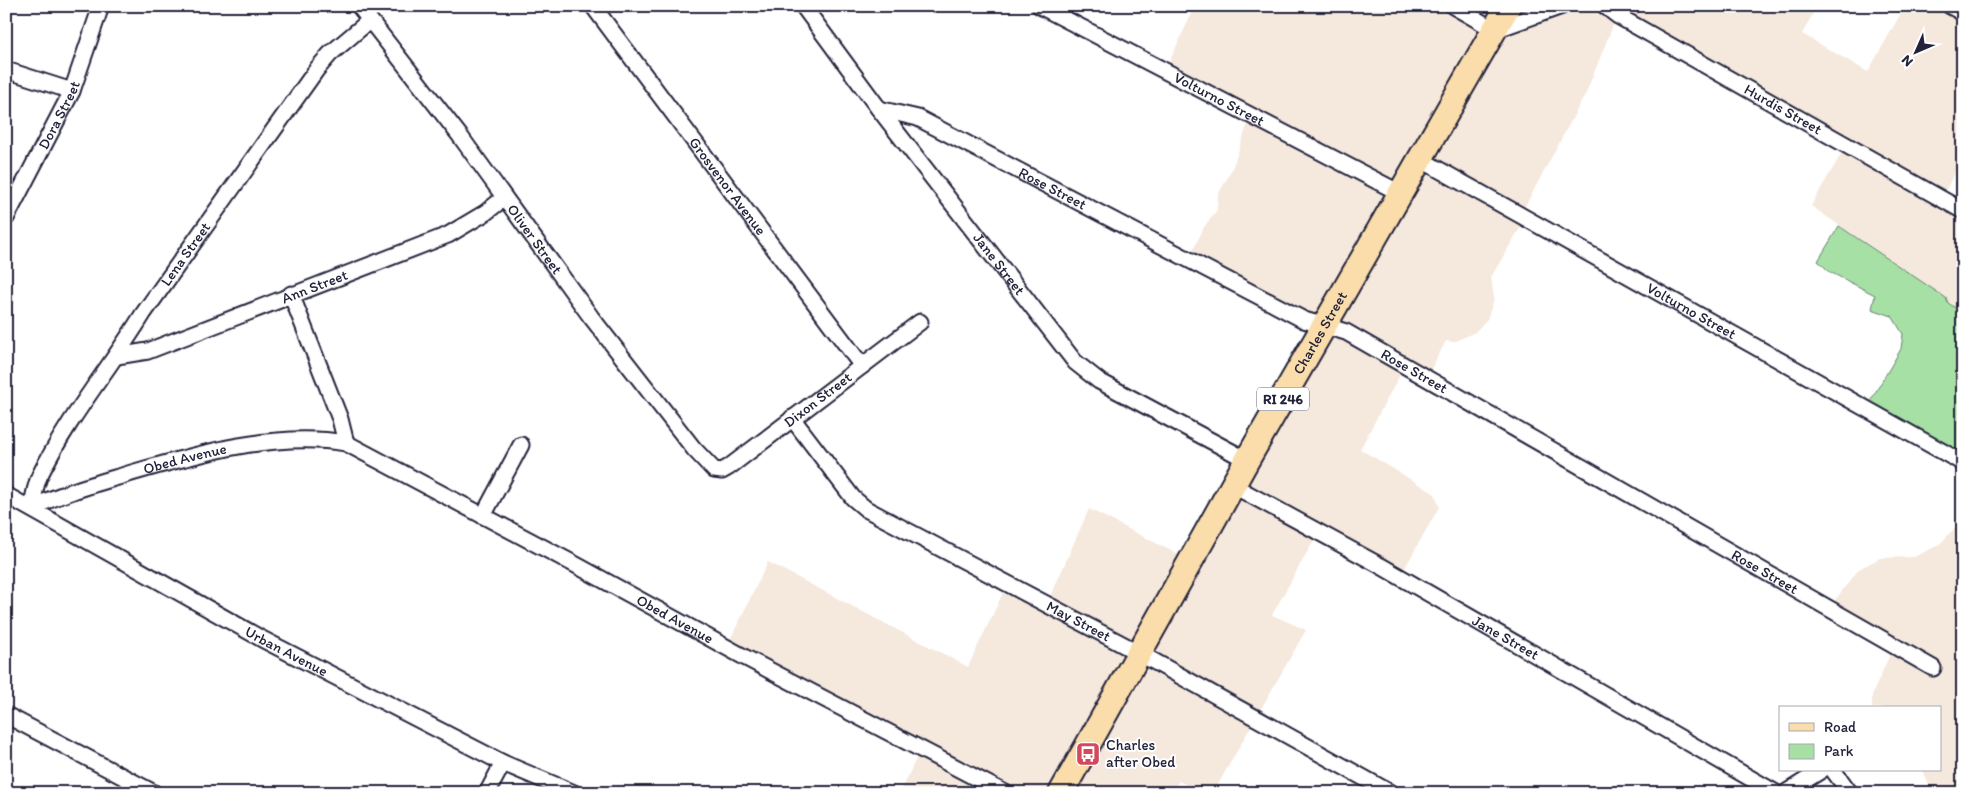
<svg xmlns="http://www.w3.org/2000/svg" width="1969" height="799" font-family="Itim,sans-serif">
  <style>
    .built { fill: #f5e8dd }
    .green { fill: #a7e0a5; stroke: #648170 }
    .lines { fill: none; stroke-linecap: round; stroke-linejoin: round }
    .street-casing { stroke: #22223b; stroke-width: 19 }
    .primary-casing { stroke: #22223b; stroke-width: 28 }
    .street { stroke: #fff; stroke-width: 15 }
    .primary { stroke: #faddab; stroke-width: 24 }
    .labels { text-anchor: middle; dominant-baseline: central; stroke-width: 4; stroke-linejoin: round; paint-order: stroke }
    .shield { fill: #fff; stroke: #646476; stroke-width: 1 }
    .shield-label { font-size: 14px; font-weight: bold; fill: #22223b }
    .street-label { font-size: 15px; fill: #22223b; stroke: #fff }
    .poi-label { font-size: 15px; fill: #22223b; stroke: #fff; text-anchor: start }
  </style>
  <rect width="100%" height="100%" fill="#fff"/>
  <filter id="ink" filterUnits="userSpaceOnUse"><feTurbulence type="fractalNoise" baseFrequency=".02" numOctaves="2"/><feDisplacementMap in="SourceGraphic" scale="10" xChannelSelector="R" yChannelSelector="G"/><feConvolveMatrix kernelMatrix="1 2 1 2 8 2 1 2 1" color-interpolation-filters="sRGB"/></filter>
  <g filter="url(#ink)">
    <g class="built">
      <polygon points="1195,6 1462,6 1491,23 1506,6 1817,6 1802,34 1868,72 1905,6 1957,6 1963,9 1963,154 1945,192 1947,197 1963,206 1963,313 1948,303 1946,298 1811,206 1847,144 1846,139 1626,11 1619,10 1586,93 1523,210 1526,218 1491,277 1494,299 1487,319 1475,332 1454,342 1446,341 1426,378 1402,371 1360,449 1435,494 1439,507 1403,571 1319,531 1272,615 1306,630 1213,793 1202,793 1179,781 1171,793 900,793 923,744 731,644 730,640 768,562 968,667 1003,593 1043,608 1052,593 1089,509 1191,561 1323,328 1191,255 1204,227 1217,210 1218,195 1232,169 1251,115 1166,69"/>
      <polygon points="1963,519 1963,793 1932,793 1923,770 1940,770 1940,708 1872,708 1872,695 1894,645 1832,604 1859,569 1880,558 1914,557 1939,545"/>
    </g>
    <polygon class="green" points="1839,226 1946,298 1948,303 1963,313 1963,458 1868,405 1901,349 1903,334 1892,316 1872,309 1875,295 1830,272 1818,261"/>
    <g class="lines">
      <defs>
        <g id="street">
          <path id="s1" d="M359 6 460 136 591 317 694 449 714 470 722 471 729 467 920 322"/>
          <path id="s2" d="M593 6 862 366"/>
          <path id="s3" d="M803 6 879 109 1075 362 1099 381 1247 460"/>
          <path id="s4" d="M1040 6 1400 193"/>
          <polyline points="1453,6 1495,30 1562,6"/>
          <path id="s5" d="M1605 6 1618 16 1963 211"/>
          <polyline points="1950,6 1963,13"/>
          <polyline points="6,70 72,91"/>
          <path id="s6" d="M879 109 918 118 1304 320 1346 332 1933 668"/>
          <path id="s7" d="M1420 159 1963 463"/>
          <path id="s8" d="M6 218 72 91 101 6"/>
          <polyline points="291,294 340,419 346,443"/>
          <path id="s9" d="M117 356 148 351 448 235 485 213 504 198"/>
          <path id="s10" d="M792 418 853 498 866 509 1139 653 1391 793"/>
          <path id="s11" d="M1234 486 1381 566 1776 793"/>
          <path id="s12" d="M6 495 262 639 503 763 574 793"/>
          <path id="s13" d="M31 508C62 493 95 484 128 474 197 454 274 431 346 443L576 565 746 658 1005 793"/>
          <path id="s14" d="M31 508C34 498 35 485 40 475 68 418 110 368 143 314L317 69 330 54 369 21"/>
          <polyline points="483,516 521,445"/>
          <polyline points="6,715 154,793"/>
          <polyline points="1833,770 1850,793"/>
          <polyline points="487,793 503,763"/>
          <polyline points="1785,793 1822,770"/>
        </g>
        <g id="primary">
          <path id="s15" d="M1061 793 1247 460 1508 6"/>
        </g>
      </defs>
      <use href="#street" class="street-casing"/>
      <use href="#primary" class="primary-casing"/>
      <use href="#street" class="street"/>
      <use href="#primary" class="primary"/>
    </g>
  </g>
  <defs>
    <symbol id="bus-square" viewBox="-11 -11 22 22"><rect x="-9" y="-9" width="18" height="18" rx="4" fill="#d1495b" stroke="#fff"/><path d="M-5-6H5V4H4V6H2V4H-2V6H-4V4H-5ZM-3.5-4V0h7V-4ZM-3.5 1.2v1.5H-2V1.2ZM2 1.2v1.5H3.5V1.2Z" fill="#fff"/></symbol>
  </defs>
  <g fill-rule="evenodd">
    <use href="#bus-square" x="1074" y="740" width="28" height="28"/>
  </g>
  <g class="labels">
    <rect class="shield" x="1257" y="387.5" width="52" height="23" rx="4"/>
    <g class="shield-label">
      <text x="1283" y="399">RI 246</text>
    </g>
    <g class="street-label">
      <text stroke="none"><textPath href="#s4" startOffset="202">Volturno Street</textPath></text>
      <text stroke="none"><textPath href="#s5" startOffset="206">Hurdis Street</textPath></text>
      <text stroke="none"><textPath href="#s8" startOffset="116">Dora Street</textPath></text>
      <text stroke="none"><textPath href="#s2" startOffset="225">Grosvenor Avenue</textPath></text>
      <text stroke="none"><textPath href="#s6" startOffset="192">Rose Street</textPath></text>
      <text stroke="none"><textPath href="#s1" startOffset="292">Oliver Street</textPath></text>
      <text stroke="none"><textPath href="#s14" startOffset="299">Lena Street</textPath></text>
      <text stroke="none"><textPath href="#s3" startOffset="324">Jane Street</textPath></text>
      <text stroke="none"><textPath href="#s9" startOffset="210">Ann Street</textPath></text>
      <text stroke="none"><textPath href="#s7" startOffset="311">Volturno Street</textPath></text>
      <text stroke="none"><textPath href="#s15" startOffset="528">Charles Street</textPath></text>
      <text stroke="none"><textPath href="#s6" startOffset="598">Rose Street</textPath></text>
      <text stroke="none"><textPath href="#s1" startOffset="712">Dixon Street</textPath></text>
      <text stroke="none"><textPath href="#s13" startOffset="162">Obed Avenue</textPath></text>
      <text stroke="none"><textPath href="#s6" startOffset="1002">Rose Street</textPath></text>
      <text stroke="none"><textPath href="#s13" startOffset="698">Obed Avenue</textPath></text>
      <text stroke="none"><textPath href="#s10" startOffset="358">May Street</textPath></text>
      <text stroke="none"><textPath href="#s11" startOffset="311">Jane Street</textPath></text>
      <text stroke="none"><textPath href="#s12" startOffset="321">Urban Avenue</textPath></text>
    </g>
    <g class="poi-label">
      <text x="1106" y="745">Charles<tspan x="1106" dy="17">after Obed</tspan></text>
    </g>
  </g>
  <rect width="1969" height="799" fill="none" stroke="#fff" stroke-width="25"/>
  <rect x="12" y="12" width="1944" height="774" fill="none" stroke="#22223b" stroke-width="2" filter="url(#ink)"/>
  <rect x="1779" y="706" width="162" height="65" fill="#ffffff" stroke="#a7a7b1"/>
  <rect x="1789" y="723" width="25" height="8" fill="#faddab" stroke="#a7a7b1"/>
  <text x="1824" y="732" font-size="15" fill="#22223b">Road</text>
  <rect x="1789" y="744" width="25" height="15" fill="#a7e0a5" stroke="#a7a7b1"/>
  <text x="1824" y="756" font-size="15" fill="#22223b">Park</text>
  <g transform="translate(1916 52) rotate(225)" stroke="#ffffff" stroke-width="4" paint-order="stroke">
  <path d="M0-4L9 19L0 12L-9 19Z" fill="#22223b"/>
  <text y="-8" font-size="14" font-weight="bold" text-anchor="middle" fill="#22223b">N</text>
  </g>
</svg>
